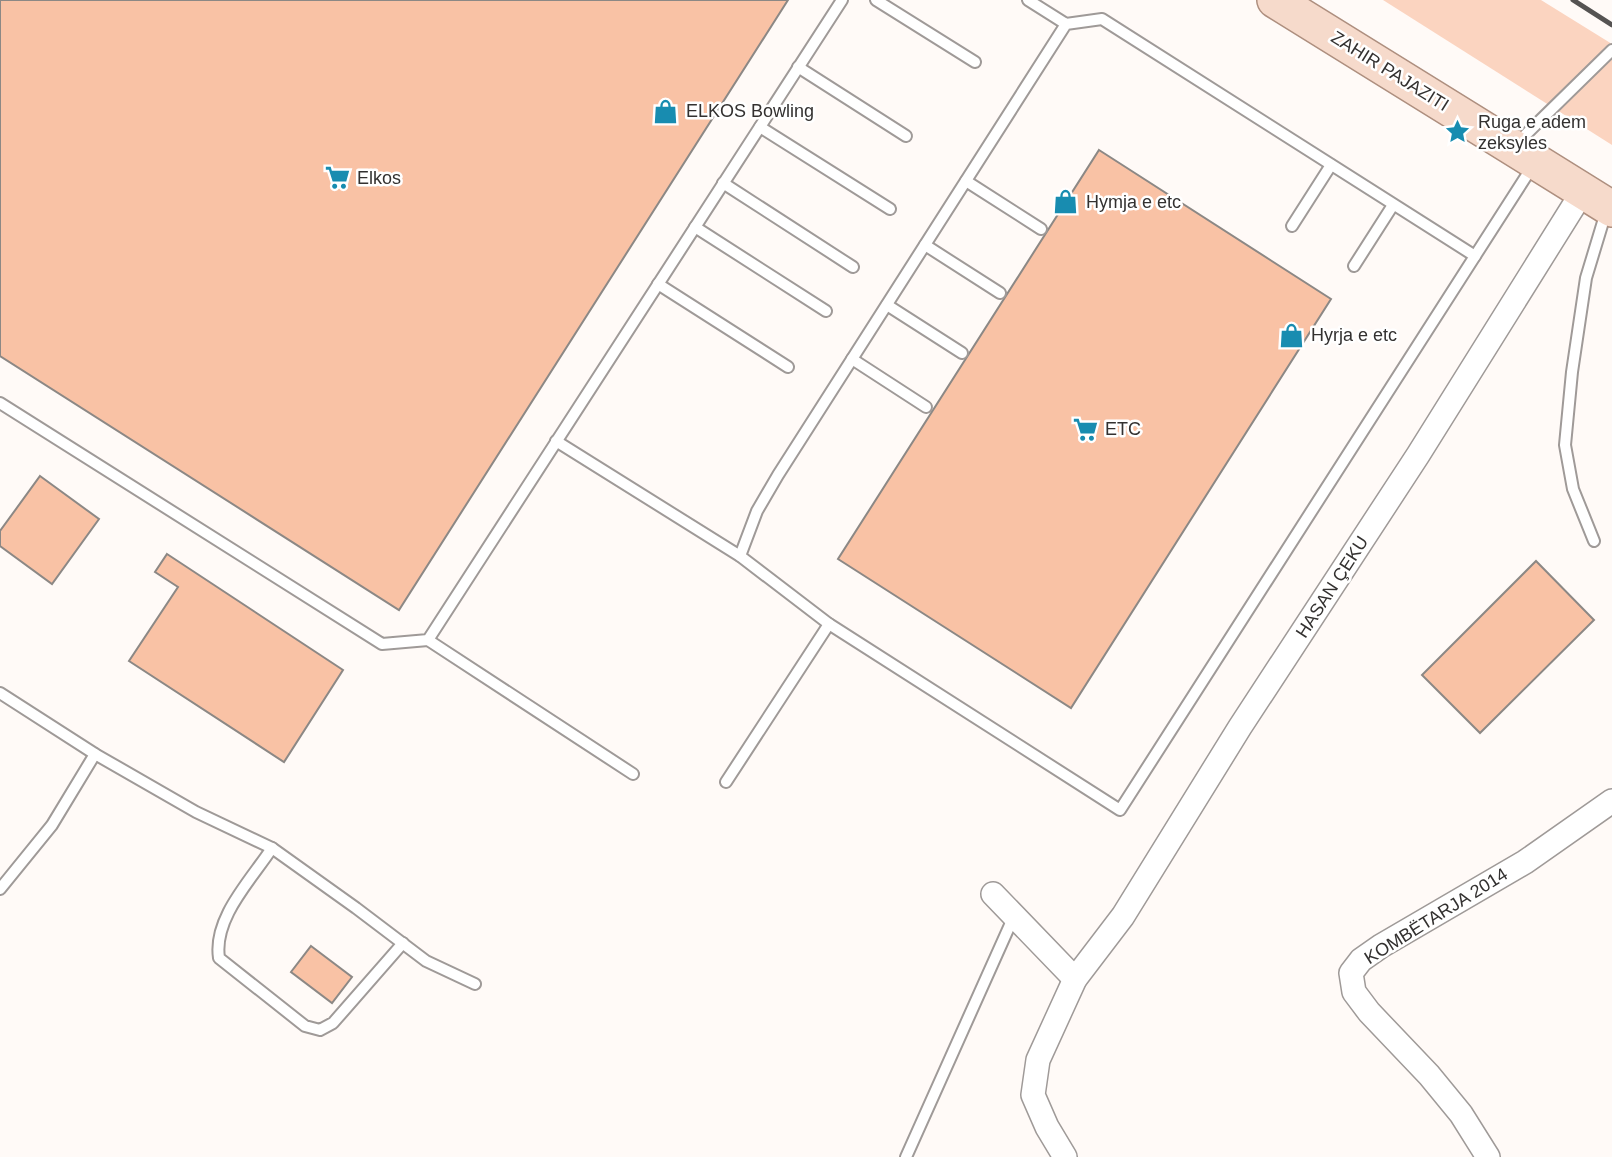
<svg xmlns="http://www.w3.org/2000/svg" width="1612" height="1157" font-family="Arial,sans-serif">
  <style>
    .green { fill: #fbd4c0 }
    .building { fill: #f9c2a5; stroke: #8c8885; stroke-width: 2 }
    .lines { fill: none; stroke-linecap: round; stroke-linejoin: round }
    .lane-casing { stroke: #9f9a98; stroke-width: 14 }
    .street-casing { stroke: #9f9a98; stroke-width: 26 }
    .primary-casing { stroke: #ae8f7f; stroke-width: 38 }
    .lane { stroke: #fff; stroke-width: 10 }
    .street { stroke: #fff; stroke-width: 23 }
    .primary { stroke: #f6dacb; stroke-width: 35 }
    .rail { stroke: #555352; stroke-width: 5 }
    .labels { text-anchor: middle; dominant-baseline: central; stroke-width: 5; stroke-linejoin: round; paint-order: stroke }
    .street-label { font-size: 18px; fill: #333130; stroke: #fff }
    .poi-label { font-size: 18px; fill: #333130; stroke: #fff; text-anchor: start }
  </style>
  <rect width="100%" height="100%" fill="#fffaf7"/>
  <polygon class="green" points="1383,0 1541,0 1612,44 1612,145"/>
  <g class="building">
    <polygon points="0,0 788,0 399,610 0,356"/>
    <polygon points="1099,150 1331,299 1071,708 838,559"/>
    <polygon points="40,476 99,519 52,584 0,546 0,531"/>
    <polygon points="167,554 343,670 284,762 129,661 178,587 155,572"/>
    <polygon points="1536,561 1594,620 1480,733 1422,675"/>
    <polygon points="311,946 352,977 332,1003 291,972"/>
  </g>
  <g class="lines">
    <defs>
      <g id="lane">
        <polyline points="876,0 975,62"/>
        <polyline points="1028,0 1066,24 1102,19 1475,256 1120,810 829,624 740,556 757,511 778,475 1066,24"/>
        <polyline points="798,67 906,136"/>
        <polyline points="760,127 890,209"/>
        <polyline points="1517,143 1612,50"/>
        <polyline points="966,181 1041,229"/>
        <polyline points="723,183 853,267"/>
        <polyline points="1292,226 1331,165"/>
        <polyline points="695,227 826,311"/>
        <polyline points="925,245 1000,293"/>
        <polyline points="1475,256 1534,164"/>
        <polyline points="1354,266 1393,205"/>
        <polyline points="658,284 788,367"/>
        <polyline points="887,305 962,353"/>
        <polyline points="852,359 926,407"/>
        <polyline points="0,403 382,644 428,640 842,0"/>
        <polyline points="556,441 740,556"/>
        <polyline points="1594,541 1573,489 1565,445 1572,372 1586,278 1606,212"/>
        <polyline points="428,640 633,774"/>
        <polyline points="0,693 95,754 196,812 272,848 356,908 426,961 475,984"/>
        <polyline points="726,782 829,624"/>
        <path d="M272 848C251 880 213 918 219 958L305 1026 320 1030 333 1023 403 943"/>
        <polyline points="0,889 52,825 95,754"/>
        <polyline points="906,1157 1014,916"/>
      </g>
      <g id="street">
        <polyline points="993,894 1075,979"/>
        <polyline points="1065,1157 1047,1127 1033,1095 1038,1060 1075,979 1123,916 1240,727 1418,455 1583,191"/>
        <polyline points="1488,1157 1461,1114 1429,1075 1369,1012 1354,992 1351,973 1361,960 1381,946 1525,862 1612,801"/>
      </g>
      <polyline id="primary" points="1275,0 1612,209"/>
    </defs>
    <use href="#lane" class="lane-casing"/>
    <use href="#street" class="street-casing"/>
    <use href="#primary" class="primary-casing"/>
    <use href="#lane" class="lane"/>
    <use href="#street" class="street"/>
    <use href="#primary" class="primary"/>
    <polyline class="rail" points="1573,0 1612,25"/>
  </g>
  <defs>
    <symbol id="shop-bare" viewBox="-9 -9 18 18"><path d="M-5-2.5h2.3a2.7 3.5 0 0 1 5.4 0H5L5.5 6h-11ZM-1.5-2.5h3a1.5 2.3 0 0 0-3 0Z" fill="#188cb0" stroke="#fff" stroke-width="2.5" paint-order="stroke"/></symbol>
    <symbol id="sight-bare" viewBox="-9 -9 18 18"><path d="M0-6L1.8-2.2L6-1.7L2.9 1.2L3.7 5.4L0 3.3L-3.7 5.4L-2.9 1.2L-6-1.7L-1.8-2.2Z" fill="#188cb0" stroke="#fff" stroke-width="2.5" paint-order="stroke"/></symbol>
    <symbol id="supermarket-bare" viewBox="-9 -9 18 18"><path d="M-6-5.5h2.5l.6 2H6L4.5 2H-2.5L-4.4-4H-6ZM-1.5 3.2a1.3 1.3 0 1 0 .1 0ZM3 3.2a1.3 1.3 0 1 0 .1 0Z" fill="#188cb0" stroke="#fff" stroke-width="2.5" paint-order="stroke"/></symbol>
  </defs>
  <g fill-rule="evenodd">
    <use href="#shop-bare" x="648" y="94" width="35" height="35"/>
    <use href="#sight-bare" x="1440" y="114" width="35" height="35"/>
    <use href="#supermarket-bare" x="320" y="160" width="35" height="35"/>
    <use href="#shop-bare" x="1048" y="184" width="35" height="35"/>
    <use href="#shop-bare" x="1274" y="318" width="35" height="35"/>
    <use href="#supermarket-bare" x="1068" y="412" width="35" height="35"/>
  </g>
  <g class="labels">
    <g class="street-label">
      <text transform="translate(1390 71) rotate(32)">ZAHIR PAJAZITI</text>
      <text transform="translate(1332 587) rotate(-57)">HASAN ÇEKU</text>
      <text transform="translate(1436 916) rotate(-32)">KOMBËTARJA 2014</text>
    </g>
    <g class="poi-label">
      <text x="686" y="111">ELKOS Bowling</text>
      <text x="1478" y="122">Ruga e adem<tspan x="1478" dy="21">zeksyles</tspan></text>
      <text x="357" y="178">Elkos</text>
      <text x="1086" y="202">Hymja e etc</text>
      <text x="1311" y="335">Hyrja e etc</text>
      <text x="1105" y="429">ETC</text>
    </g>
  </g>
</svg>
